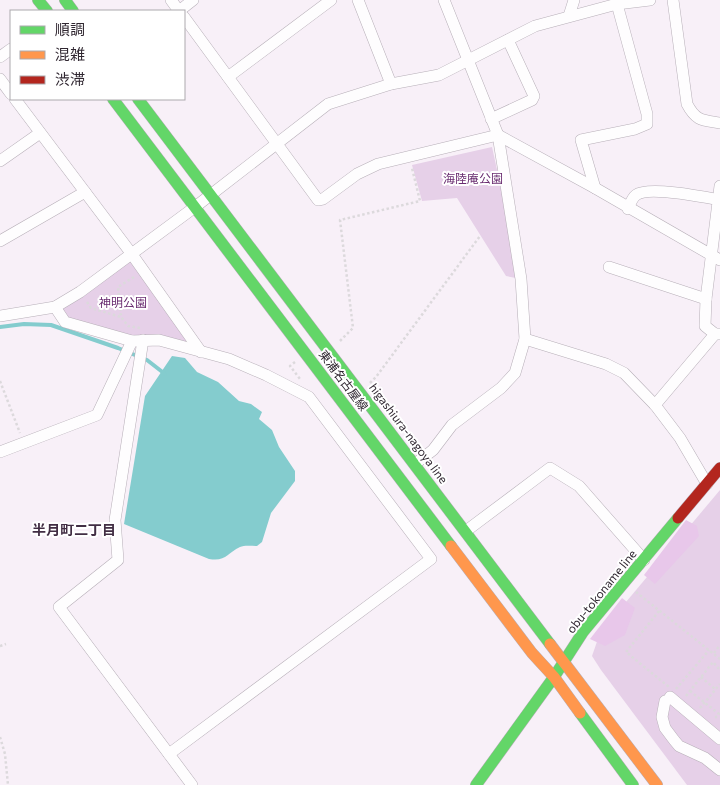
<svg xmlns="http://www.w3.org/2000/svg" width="720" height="785" font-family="Commissioner,'Noto Sans JP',sans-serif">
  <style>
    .green { fill: #e6d0e8 }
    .forest { fill: #e8c7ea }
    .water { fill: #84ccce }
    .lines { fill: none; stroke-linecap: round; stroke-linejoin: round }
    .stream { stroke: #84ccce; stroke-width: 4 }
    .street-casing { stroke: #b7afb8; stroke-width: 12 }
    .fast-casing { stroke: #b7afb8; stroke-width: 12 }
    .slow-casing { stroke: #b7afb8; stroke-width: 12 }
    .jam-casing { stroke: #b7afb8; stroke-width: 12 }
    .path { stroke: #dcd9dc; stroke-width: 2.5; stroke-dasharray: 2.5 2.5; stroke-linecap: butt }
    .street { stroke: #fefdfe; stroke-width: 11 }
    .fast { stroke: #63d668; stroke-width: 11 }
    .slow { stroke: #ff974d; stroke-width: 11 }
    .jam { stroke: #b3261e; stroke-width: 11 }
    .labels { text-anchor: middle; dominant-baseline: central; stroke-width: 4; stroke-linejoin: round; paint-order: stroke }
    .park-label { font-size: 12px; fill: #692c70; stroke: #fff }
    .street-label { font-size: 12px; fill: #302731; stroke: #fff }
    .neighbourhood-label { font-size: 14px; font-weight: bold; fill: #422e44; stroke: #fff }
  </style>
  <rect width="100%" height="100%" fill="#f8f0f8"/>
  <g class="green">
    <polygon points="492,147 521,279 506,276 457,198 422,201 412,165"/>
    <polygon points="131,253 201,352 143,340 65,322 55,307"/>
    <polygon points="720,490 720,785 687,785 601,670 592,656 600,633"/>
  </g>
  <g class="forest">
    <polygon points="686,520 697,526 699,536 655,584 644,575"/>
    <polygon points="622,598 635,608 625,635 605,646 590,639"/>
  </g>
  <path class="water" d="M172 356 185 358 197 372 218 382 239 401 251 404 262 412 259 419 272 430 279 447 295 471V481L271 513 262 542 257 546C252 546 244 545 240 547 227 553 226 562 209 559L124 524 145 396Z"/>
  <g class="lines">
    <polyline class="stream" points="0,327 24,324 51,325 118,348 147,360 165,374"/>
    <defs>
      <g id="street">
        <polyline points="171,0 179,11"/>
        <polyline points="358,0 391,84"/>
        <path d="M673 0 687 104C696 121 702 120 720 123"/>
        <polyline points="179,11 193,0"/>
        <polyline points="569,16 574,0"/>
        <polyline points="184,17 318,200 323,199 357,174 378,164 498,135 595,188 720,260"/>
        <polyline points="0,57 11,49"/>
        <polyline points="228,77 331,0"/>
        <polyline points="0,79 11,94"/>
        <polyline points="15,99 131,253 201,352"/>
        <polyline points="491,119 532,100 534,96 508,40"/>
        <polyline points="0,161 40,133"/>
        <polyline points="595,188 581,140 635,129 647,124 647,114 617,4"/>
        <path d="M628 209C630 204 632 198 636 195 648 186 704 197 720 200"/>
        <polyline points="0,241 85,192"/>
        <polyline points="609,267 706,299"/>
        <polyline points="55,307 65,322 132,341 159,340 229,359 266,375 309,397 431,559 169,754"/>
        <polyline points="0,316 55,307 80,292 195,207 328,104 391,84 439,75 535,26 617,4 650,0"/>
        <polyline points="715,334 705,326 706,299 720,186"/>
        <polyline points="525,339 606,364 624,373 655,405 680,438 707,484"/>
        <polyline points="143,340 115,520 118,560 59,607 192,785"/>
        <polyline points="655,405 715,334 720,334"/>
        <polyline points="0,452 97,415 132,341"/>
        <polyline points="415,464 433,450 452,425 501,388 515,373 525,339 521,279 498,135 444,0"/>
        <polyline points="466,531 550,468 579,486 644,560"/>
        <polyline points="670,697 720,739"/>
        <polyline points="665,701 662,717 665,728 674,740 679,746 705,758 720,770"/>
      </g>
      <g id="fast">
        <polyline points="38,0 47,11"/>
        <polyline points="65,0 73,11"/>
        <polyline points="113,99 451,546"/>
        <polyline points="138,99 550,644"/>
        <polyline points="580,713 633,785"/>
        <polyline points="476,785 554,677 583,632 678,518"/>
      </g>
      <g id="slow">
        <polyline points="451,546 532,653 554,677 580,713"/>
        <polyline points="550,644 657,785"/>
      </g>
      <polyline id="jam" points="678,518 720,468"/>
    </defs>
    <use href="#street" class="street-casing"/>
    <use href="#fast" class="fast-casing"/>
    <use href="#slow" class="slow-casing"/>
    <use href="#jam" class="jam-casing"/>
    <g class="path">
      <polyline points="134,277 118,287 121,317 128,326 140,328"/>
      <polyline points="87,302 91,308 121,317"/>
      <polyline points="340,341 353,328 340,220 420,201 412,168"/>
      <polyline points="295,362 290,366 300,379"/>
      <polyline points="0,381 20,433"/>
      <polyline points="370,383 376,377 480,236"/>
      <polyline points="636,592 720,659"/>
      <polyline points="659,611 626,652 669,687"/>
      <polyline points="0,646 6,644"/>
      <polyline points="714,653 720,645"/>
      <polyline points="701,677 715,689"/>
      <polyline points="676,689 709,650"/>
      <polyline points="690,691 719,714 714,719"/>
      <polyline points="686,696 713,662 720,670"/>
      <polyline points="700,708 720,684"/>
      <polyline points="0,737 5,754 8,785"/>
    </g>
    <use href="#street" class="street"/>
    <use href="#fast" class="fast"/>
    <use href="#slow" class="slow"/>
    <use href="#jam" class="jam"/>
  </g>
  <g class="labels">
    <g class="park-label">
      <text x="473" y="178">海陸庵公園</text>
      <text x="123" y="302">神明公園</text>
    </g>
    <g class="street-label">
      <text transform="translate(344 380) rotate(53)">東浦名古屋線</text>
      <text transform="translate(409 433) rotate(53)">higashiura-nagoya line</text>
      <text transform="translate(601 591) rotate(-51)">obu-tokoname line</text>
    </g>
    <g class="neighbourhood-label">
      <text x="74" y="529">半月町二丁目</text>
    </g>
  </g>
  <rect x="10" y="10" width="175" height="90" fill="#ffffff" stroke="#aca9ad"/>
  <rect x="20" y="26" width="25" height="8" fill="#63d668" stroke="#aca9ad"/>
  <text x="55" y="35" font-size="15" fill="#302731">順調</text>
  <rect x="20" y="51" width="25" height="8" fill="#ff974d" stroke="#aca9ad"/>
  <text x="55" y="60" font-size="15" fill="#302731">混雑</text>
  <rect x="20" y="76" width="25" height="8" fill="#b3261e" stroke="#aca9ad"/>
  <text x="55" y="85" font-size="15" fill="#302731">渋滞</text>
</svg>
